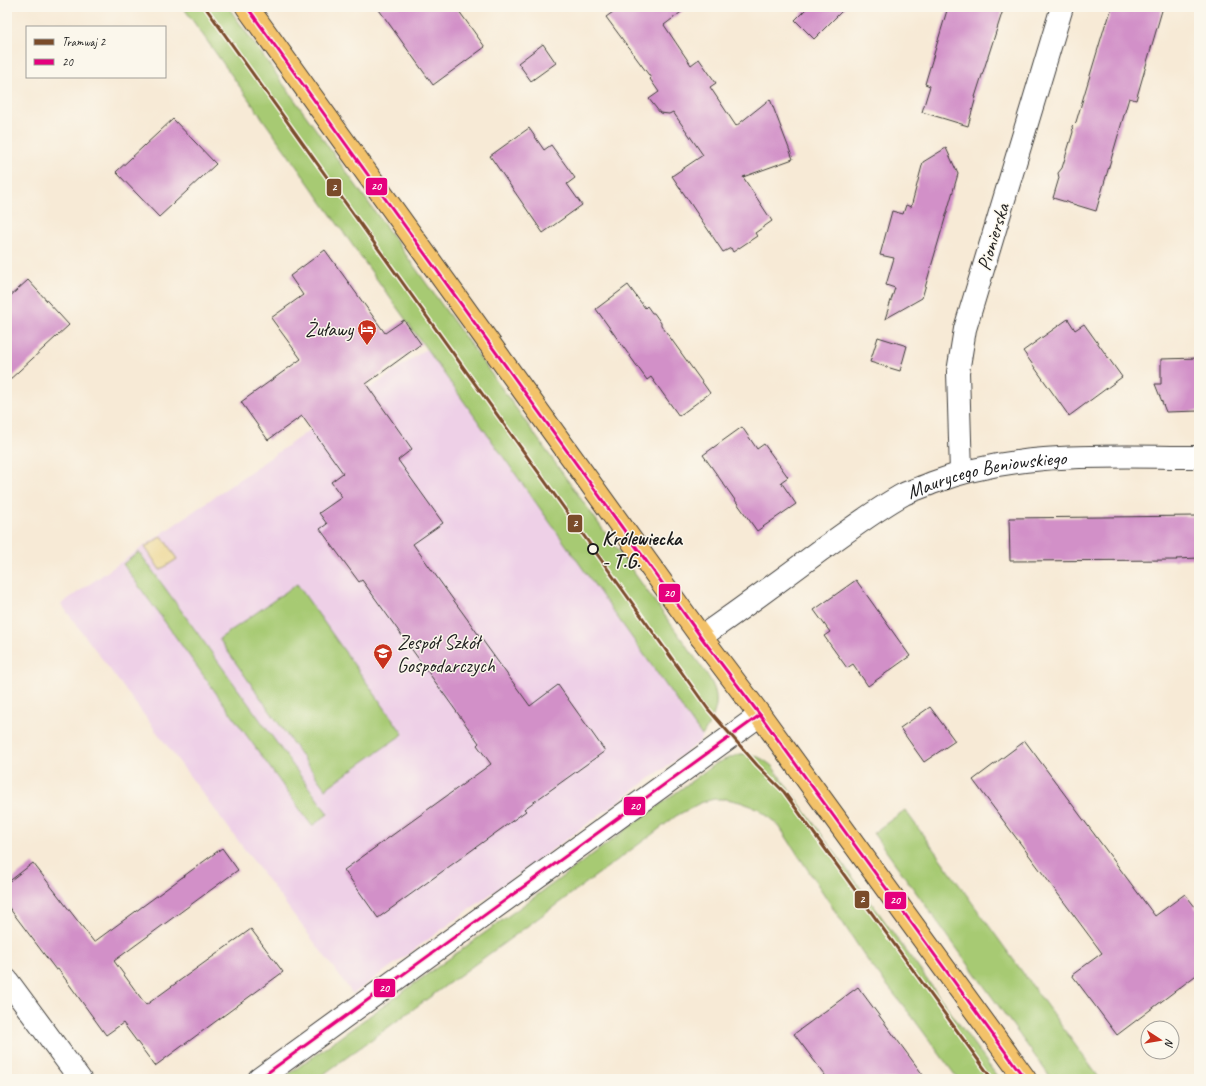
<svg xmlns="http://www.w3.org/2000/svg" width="1206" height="1086" font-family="Caveat,sans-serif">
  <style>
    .built { fill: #eed0e7 }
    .green { fill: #a7ca73; stroke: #627348 }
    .sand { fill: #eeda9e; stroke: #857b5d }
    .building { fill: #d290c8 }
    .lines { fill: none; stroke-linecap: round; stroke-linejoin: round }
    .minor-casing { stroke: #3d3b38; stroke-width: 24 }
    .major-casing { stroke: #3d3b38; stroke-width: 24 }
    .minor { stroke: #fff; stroke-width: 22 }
    .major { stroke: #f3c26a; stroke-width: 22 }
    .bus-1-casing { stroke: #fbf7ec; stroke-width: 6 }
    .bus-1 { stroke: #e5007d; stroke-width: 3 }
    .tram-1-casing { stroke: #fbf7ec; stroke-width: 6 }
    .tram-1 { stroke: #7a4b2a; stroke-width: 3 }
    .stop-dot { fill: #fbf7ec; stroke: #1c1c1c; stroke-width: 2 }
    .labels { text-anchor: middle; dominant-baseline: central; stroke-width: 3; stroke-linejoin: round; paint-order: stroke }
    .street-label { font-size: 20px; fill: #1c1c1c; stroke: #fbf7ec }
    .poi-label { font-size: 20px; fill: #1c1c1c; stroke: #fbf7ec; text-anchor: end }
    .stop-label { font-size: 20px; font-weight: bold; fill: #1c1c1c; stroke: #fbf7ec; text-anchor: start }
    .line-badge { stroke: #fbf7ec; stroke-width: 1.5 }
    .badge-label { font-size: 11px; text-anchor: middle; font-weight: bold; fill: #fff }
  </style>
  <rect width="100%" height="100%" fill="#fbf7ec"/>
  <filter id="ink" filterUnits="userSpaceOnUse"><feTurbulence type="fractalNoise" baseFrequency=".025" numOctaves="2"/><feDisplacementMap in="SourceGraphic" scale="8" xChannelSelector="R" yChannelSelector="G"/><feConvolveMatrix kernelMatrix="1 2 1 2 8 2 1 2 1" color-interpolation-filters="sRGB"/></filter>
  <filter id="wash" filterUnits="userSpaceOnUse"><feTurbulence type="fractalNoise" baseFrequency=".012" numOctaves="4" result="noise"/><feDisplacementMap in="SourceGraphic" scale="16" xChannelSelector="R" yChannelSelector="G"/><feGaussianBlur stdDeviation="0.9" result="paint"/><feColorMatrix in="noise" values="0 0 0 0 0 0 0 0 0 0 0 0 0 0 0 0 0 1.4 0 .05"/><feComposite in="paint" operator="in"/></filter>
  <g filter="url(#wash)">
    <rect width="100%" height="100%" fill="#f7ead6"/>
    <polygon class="built" points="426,349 702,736 699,742 670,764 353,994 61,604"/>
    <g class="green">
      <path d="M183 7H228L706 673C723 698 717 712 702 736Z"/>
      <polygon points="139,552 328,814 312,826 123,564"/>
      <polygon points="297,584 403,734 325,789 219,639"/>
      <path d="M740 754C753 753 762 758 772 766L999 1079H958L913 1018 868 961 779 826 759 809 740 802 727 799H714L700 803 676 816 650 836 507 941 317 1079H282L554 883 712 766 721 761Z"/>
      <polygon points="905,810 1089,1064 1100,1079 1052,1079 1048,1074 873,833"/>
    </g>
    <polygon class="sand" points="162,536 177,559 160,570 145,547"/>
    <g id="blocks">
      <g class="building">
        <polygon points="377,7 456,7 485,47 433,85"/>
        <polygon points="620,7 688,7 664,25 691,65 699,59 716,83 710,87 736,126 770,99 793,159 743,177 772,221 755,233 757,236 733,252 731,248 723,252 672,176 703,155 673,112 669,114 660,113 649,99 659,92 650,79 651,78 606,17"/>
        <polygon points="808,7 846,7 814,39 795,20"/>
        <polygon points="948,7 1004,7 975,97 976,97 968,126 922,112 930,86 925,84"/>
        <polygon points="1112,7 1163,7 1136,100 1129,98 1096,211 1053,198 1059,178 1058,173 1062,168 1073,132 1072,126 1076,122 1106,22 1107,23"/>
        <polygon points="543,44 556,63 531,81 518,63"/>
        <polygon points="173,119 216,164 159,217 116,172"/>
        <polygon points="529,128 544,150 551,145 575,178 567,184 582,205 543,233 490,156"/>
        <polygon points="946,148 958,174 922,298 885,319 895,288 886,285 894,258 880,255 892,211 903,214 906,205 911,207 923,162"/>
        <polygon points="325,250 385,333 404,320 421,344 366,384 412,449 398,460 443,523 413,544 530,706 558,685 605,751 524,809 526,811 378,918 344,870 491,764 477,745 479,743 362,580 359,582 320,529 327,524 319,513 342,497 331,482 343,473 302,416 268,440 241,402 301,359 271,318 303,295 290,276"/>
        <polygon points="28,280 69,325 7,382 7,299"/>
        <polygon points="628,285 645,308 647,306 652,313 654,313 661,323 661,325 710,393 679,416 651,377 647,380 596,309"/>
        <polygon points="1068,319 1075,330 1084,324 1122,377 1069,416 1023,351"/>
        <polygon points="878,337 907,346 900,371 870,362"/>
        <polygon points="1199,358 1199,411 1166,412 1155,384 1161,384 1161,359"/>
        <polygon points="742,427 757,449 764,444 788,477 781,482 796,504 757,531 703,455"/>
        <polygon points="1198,516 1199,558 1176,559 1177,560 1010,561 1009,518"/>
        <polygon points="856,580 910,656 868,686 853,664 847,668 824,636 830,632 814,610"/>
        <polygon points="930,707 955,741 924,762 900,728"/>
        <polygon points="1025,741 1155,916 1185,894 1199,912 1199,973 1117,1035 1072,975 1102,953 973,780"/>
        <polygon points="222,848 238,870 114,961 146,1005 251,929 283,972 155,1066 123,1023 106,1035 58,969 56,970 7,905 7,883 33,863 94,942"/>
        <polygon points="858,987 926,1079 828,1079 794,1034"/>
      </g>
    </g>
  </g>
  <g filter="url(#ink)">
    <use href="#blocks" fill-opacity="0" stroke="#3d3b38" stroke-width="1"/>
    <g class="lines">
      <defs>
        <g id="minor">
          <polyline points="961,473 958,372 965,329 1062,7"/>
          <path id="s1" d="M701 637C741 609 781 580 821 550 848 531 875 510 904 494 913 490 923 487 932 483 1018 450 1109 457 1199 457"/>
          <polyline points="7,980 80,1079"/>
          <polyline points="259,1079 760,715"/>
        </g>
        <polyline id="major" points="247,7 701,637 760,715 1025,1079"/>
      </defs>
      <use href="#minor" class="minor-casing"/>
      <use href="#major" class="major-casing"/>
      <use href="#minor" class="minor"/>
      <use href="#major" class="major"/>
      <defs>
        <g id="bus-1">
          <polyline points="247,7 701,637 760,715 1025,1079"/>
          <polyline points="259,1079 760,715"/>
        </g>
      </defs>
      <use href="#bus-1" class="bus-1-casing"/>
      <use href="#bus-1" class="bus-1"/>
      <defs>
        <polyline id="tram-1" points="205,7 708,709 757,765 784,792 992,1079"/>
      </defs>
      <use href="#tram-1" class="tram-1-casing"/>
      <use href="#tram-1" class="tram-1"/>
    </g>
  </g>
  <defs>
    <symbol id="hotel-pin" viewBox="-11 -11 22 30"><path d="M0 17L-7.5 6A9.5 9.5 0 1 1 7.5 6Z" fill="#c8321e" stroke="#fbf7ec"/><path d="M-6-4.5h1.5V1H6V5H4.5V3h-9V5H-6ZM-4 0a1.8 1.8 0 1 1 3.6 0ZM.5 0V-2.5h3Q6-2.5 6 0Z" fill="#fff"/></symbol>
    <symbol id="school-pin" viewBox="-11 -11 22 30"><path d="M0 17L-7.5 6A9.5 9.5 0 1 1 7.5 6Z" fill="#c8321e" stroke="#fbf7ec"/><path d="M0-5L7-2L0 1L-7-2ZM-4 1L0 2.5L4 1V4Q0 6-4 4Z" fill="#fff"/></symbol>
  </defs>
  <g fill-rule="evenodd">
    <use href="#hotel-pin" x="356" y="318" width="22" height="30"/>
    <use href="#school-pin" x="372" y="642" width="22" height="30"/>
  </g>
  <circle class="stop-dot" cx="593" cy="549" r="5"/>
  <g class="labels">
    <g class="street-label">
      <text transform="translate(993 237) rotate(-73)">Pionierska</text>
      <text stroke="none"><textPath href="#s1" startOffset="334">Maurycego Beniowskiego</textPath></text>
    </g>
    <g class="poi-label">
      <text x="353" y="329">Żuławy</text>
      <text x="397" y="642" text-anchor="start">Zespół Szkół<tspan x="397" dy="23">Gospodarczych</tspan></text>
    </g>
    <g class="stop-label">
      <text x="602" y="538">Królewiecka<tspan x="602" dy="23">- T.G.</tspan></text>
    </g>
  </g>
  <g class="line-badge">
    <rect x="365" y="177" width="23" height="19" rx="4" fill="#e5007d"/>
    <rect x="326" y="178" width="16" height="19" rx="4" fill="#7a4b2a"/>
    <rect x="567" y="514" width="16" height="19" rx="4" fill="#7a4b2a"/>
    <rect x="658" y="583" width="23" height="20" rx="4" fill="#e5007d"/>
    <rect x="623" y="796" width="23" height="20" rx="4" fill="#e5007d"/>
    <rect x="854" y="890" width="16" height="19" rx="4" fill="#7a4b2a"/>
    <rect x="884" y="891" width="23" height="19" rx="4" fill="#e5007d"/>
    <rect x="373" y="978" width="23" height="20" rx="4" fill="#e5007d"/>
  </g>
  <g class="badge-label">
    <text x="376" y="190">20</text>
    <text x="334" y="191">2</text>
    <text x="575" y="527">2</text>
    <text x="669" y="597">20</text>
    <text x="635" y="810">20</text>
    <text x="862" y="903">2</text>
    <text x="895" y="904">20</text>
    <text x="384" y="992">20</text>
  </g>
  <rect width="1206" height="1086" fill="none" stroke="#fbf7ec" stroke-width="24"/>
  <rect x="26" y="26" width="140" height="52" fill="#fbf7ec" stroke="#a29f99"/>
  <rect x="34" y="39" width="20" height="6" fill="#7a4b2a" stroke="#a29f99"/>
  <text x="62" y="46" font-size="12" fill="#1c1c1c">Tramwaj 2</text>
  <rect x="34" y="59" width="20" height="6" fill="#e5007d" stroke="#a29f99"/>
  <text x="62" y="66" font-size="12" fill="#1c1c1c">20</text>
  <g transform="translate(1160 1040) rotate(102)"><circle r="19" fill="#fbf7ec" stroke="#a29f99"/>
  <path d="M0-3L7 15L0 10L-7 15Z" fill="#c8321e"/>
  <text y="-6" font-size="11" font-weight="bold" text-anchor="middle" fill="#1c1c1c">N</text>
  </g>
</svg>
